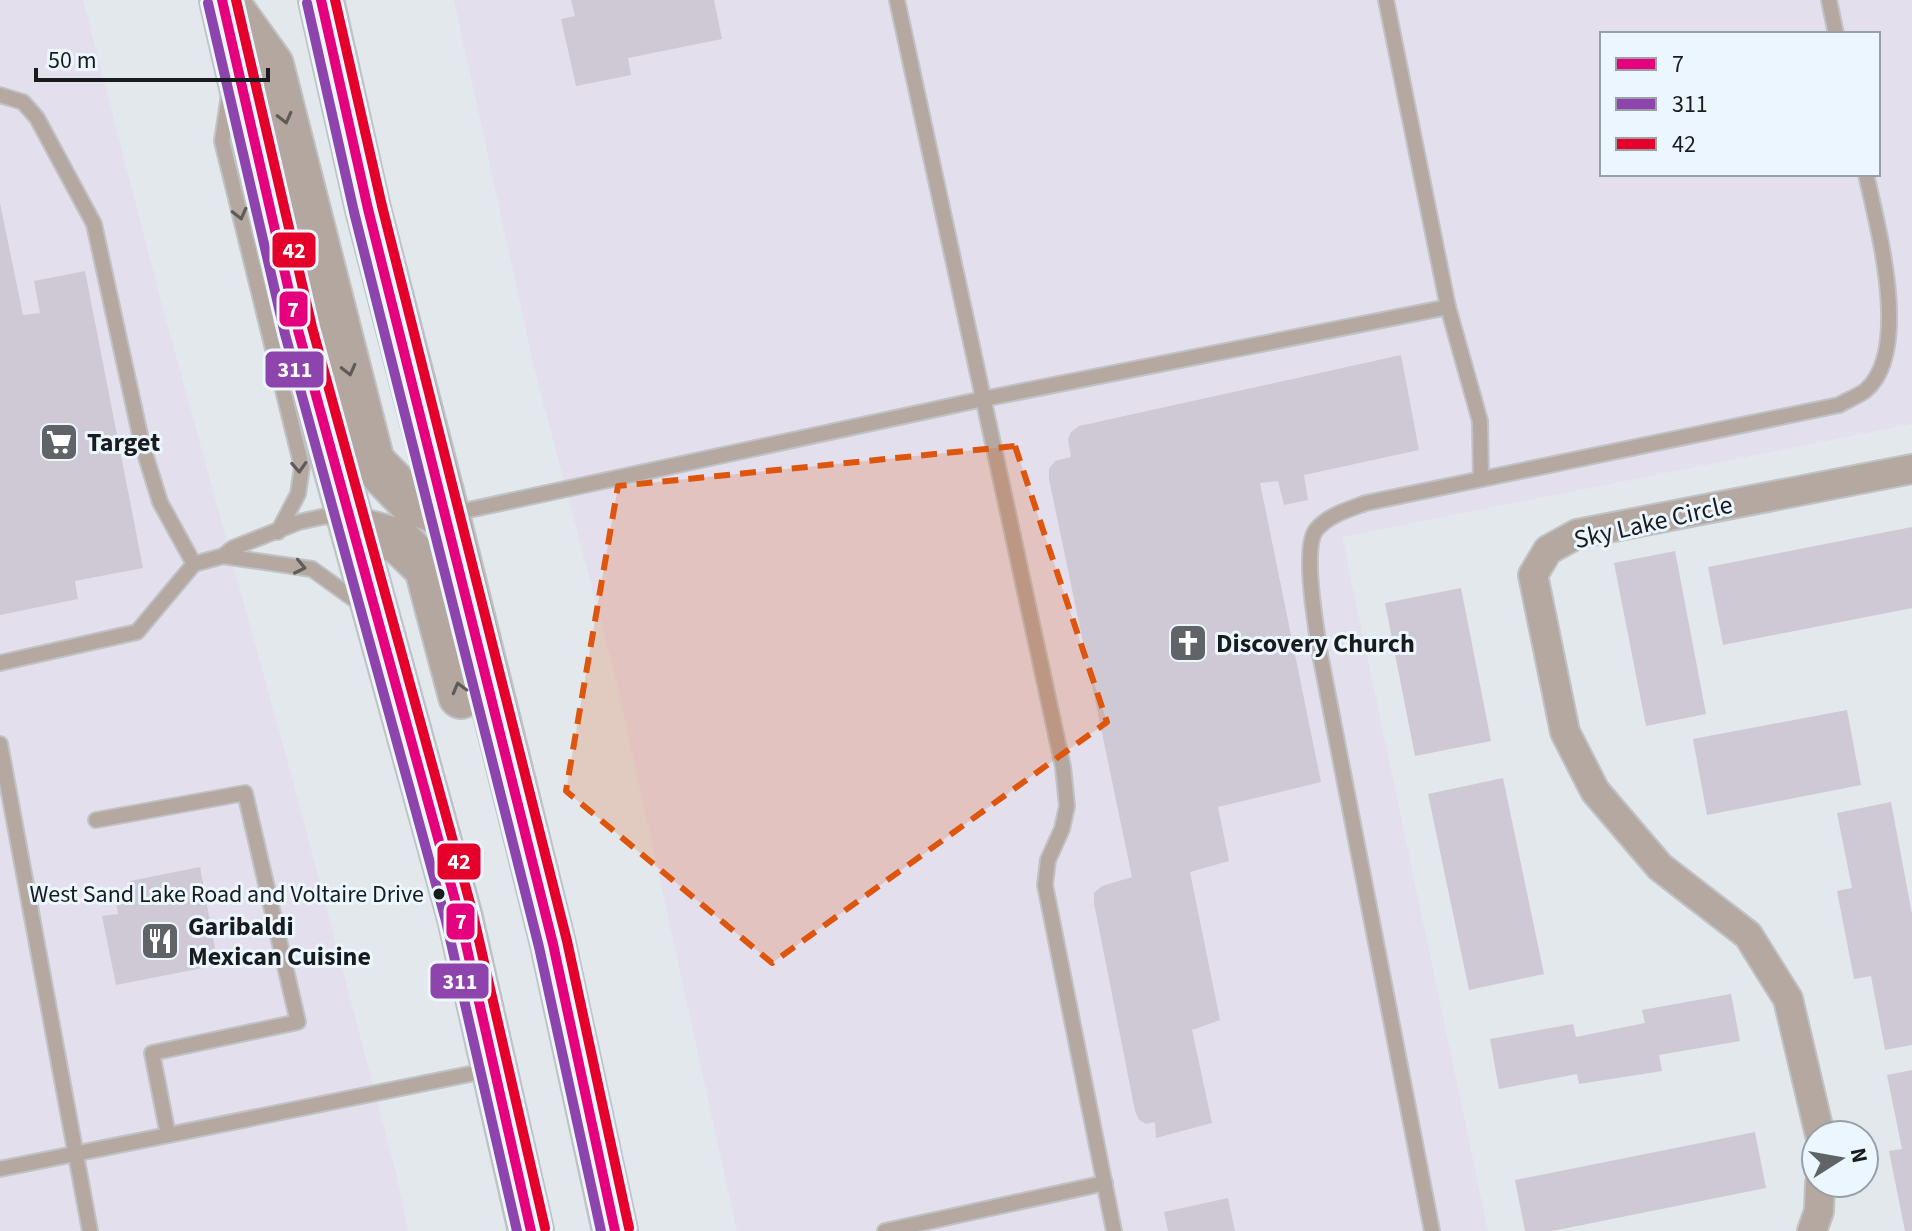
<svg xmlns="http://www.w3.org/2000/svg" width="1912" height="1231" font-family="'Source Sans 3',sans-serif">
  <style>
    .commercial { fill: #e4dfec; fill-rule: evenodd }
    .building { fill: #cec9d5 }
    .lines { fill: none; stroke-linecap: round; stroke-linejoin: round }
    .lane-casing { stroke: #bfc3c6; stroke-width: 18 }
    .street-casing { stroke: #bfc3c6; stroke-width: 32 }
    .primary-casing { stroke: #bfc3c6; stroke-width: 48 }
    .lane { stroke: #b4a8a0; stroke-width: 14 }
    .street { stroke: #b4a8a0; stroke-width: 28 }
    .primary { stroke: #b3a7a0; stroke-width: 44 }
    .bus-1-casing { stroke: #ecf6fe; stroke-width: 16 }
    .bus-2-casing { stroke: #ecf6fe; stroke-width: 16 }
    .bus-3-casing { stroke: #ecf6fe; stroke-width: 16 }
    .bus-1 { stroke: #e5007d; stroke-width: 10 }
    .bus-2 { stroke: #8e44ad; stroke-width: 10 }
    .bus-3 { stroke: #e4002b; stroke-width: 10 }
    .oneway { stroke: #5e5b59 }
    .oneway2 { stroke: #5f5b59 }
    .marked { fill: #de560d; fill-opacity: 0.2; stroke: #de560d; stroke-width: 6; stroke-dasharray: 16 10; stroke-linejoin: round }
    .bus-dot { fill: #191c1f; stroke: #ecf6fe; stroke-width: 3 }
    .labels { text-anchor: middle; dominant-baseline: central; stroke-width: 6; stroke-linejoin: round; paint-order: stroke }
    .bus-label { font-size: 24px; fill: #191c1f; stroke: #ecf6fe; text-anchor: end }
    .poi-label { font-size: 26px; font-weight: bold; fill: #191c1f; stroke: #ecf6fe; text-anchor: start }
    .street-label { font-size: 26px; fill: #191c1f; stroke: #ecf6fe }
    .line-badge { stroke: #ecf6fe; stroke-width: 3 }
    .badge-label { font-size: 22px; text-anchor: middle; font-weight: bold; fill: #fff }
  </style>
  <rect width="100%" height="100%" fill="#e3e8ec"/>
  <g class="commercial">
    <polygon points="0,0 83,0 162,305 301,811 396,1173 408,1231 0,1231"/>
    <path d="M454 0H1912V424L1342 537 1488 1231H737L614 671 534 367ZM1602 34H1878V174H1602Z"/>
  </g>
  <g class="building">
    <polygon points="571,0 714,0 722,39 628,58 631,75 576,86 561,19 575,16"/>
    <polygon points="0,203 23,315 40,313 34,281 85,271 143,568 75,581 78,599 0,615"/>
    <polygon points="1401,355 1419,450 1304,475 1308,500 1284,505 1278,481 1260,483 1321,782 1218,807 1229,861 1190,872 1220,1020 1192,1030 1212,1123 1156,1138 1155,1122 1146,1124 1139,1120 1135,1111 1094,903 1094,893 1102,886 1132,877 1049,479 1049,469 1055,461 1071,457 1068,439 1071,432 1079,426"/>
    <polygon points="1912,527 1912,608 1723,645 1708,567"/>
    <polygon points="1675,551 1706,714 1646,726 1614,563"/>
    <polygon points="1461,588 1491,741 1415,756 1385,603"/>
    <polygon points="1847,710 1861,785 1707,815 1693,739"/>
    <polygon points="1503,778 1544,974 1469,990 1428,794"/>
    <polygon points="1891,802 1912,914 1912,1045 1885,1050 1871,976 1854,979 1837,891 1852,888 1837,813"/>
    <polygon points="200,867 218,965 116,985 102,916 118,914 116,901 133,898 130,881"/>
    <polygon points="1731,994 1740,1041 1659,1055 1662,1071 1579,1084 1577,1074 1499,1089 1490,1039 1573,1024 1576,1037 1645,1023 1642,1010"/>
    <polygon points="1912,1070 1912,1231 1905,1231 1889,1151 1902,1149 1887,1075"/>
    <polygon points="1755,1132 1766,1188 1552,1231 1525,1231 1515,1180"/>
    <polygon points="1228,1198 1235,1231 1168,1231 1164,1212"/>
  </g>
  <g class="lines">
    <defs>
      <g id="lane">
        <polyline points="897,0 1063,767 1067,806 1062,829 1048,860 1045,885 1114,1231"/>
        <polyline points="1386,0 1448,307 1480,421 1481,479"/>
        <polyline points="1829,0 1836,34"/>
        <polyline points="0,95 23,102 37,118 94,224 142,444 160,502 194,564"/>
        <polyline points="229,95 222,141 302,467 298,494 278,532"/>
        <polyline points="450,514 983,399 1448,307"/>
        <polyline points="223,556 312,569 362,605"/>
        <polyline points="0,663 137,632 194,564 223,556 233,548 299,522 326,516 342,522"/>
        <polyline points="0,744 90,1231"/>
        <polyline points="96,820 245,793 298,1022 152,1053 168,1135"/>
        <polyline points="0,1169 490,1070"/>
        <polyline points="885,1231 1105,1183"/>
        <path d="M1432 1231 1319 649C1316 624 1302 549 1316 530 1328 515 1350 509 1366 503L1839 405C1847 400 1859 396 1866 390 1912 350 1877 225 1866 174"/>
      </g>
      <g id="street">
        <polyline points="1820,1135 1788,999 1748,935 1660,867 1595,791 1565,732 1533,575 1548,550 1577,534 1912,469"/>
        <polyline points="1812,1231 1819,1211 1820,1183"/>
      </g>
      <g id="primary">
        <polyline points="222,0 298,330 460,918 531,1231"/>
        <polyline points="321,0 368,209 447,515 553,944 615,1231"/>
        <polyline points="231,9 271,65 372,462 410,501 447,515"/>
        <polyline points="354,529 399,541 427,568 461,696"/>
      </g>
    </defs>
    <use href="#lane" class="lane-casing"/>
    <use href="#street" class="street-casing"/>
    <use href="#primary" class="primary-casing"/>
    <use href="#lane" class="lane"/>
    <use href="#street" class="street"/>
    <use href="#primary" class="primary"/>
    <defs>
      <g id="bus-1">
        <polyline points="222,0 298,330 460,918 531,1231"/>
        <polyline points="321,0 368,209 553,944 615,1231"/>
      </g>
      <g id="bus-2">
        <polyline points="208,3 285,334 446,921 517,1231"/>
        <polyline points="307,3 354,212 539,947 601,1231"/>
      </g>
      <g id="bus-3">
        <polyline points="236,0 312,327 473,914 545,1228"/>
        <polyline points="335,0 382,206 567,941 629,1228"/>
      </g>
    </defs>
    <use href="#bus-1" class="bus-1-casing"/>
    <use href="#bus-2" class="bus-2-casing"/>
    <use href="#bus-3" class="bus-3-casing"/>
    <use href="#bus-1" class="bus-1"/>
    <use href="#bus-2" class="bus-2"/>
    <use href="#bus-3" class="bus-3"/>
  </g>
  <defs><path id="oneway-chevron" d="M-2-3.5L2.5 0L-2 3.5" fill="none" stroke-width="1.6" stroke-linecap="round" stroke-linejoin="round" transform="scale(2)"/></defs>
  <g class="oneway">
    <use href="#oneway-chevron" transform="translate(285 118) rotate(76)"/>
    <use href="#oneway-chevron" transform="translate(349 370) rotate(76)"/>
    <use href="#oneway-chevron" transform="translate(459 688) rotate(-105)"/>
  </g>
  <g class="oneway2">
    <use href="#oneway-chevron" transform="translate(240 214) rotate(76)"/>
    <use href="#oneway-chevron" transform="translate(299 467) rotate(87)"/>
    <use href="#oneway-chevron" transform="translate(300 567) rotate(12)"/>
  </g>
  <path class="marked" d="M1015 446 1107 722 772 963 566 791 618 486Z"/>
  <defs>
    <symbol id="supermarket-square" viewBox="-11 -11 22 22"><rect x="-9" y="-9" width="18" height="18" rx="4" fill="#606367" stroke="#ecf6fe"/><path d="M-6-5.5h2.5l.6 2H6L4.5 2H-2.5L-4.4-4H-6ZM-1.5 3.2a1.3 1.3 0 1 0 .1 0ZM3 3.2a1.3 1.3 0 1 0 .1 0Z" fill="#fff"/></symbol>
    <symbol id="church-square" viewBox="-11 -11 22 22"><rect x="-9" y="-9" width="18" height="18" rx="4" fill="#606367" stroke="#ecf6fe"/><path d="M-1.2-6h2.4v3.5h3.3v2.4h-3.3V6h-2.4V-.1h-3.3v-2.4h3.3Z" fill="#fff"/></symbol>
    <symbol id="restaurant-square" viewBox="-11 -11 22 22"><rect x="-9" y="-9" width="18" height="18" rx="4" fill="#606367" stroke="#ecf6fe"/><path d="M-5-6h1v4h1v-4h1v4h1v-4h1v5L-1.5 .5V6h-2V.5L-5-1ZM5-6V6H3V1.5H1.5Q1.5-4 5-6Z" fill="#fff"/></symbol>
  </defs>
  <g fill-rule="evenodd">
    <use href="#supermarket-square" x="37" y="420" width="44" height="44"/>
    <use href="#church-square" x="1166" y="621" width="44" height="44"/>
    <use href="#restaurant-square" x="138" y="919" width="44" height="44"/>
  </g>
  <circle class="bus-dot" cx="439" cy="894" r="7"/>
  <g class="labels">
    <g class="bus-label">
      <text x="424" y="894">West Sand Lake Road and Voltaire Drive</text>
    </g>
    <g class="poi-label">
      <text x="87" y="442">Target</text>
      <text x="1216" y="643">Discovery Church</text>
      <text x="188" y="926">Garibaldi<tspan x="188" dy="30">Mexican Cuisine</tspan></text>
    </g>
    <g class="street-label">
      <text transform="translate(1653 522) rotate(-13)">Sky Lake Circle</text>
    </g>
  </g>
  <g class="line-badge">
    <rect x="271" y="231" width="46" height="38" rx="8" fill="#e4002b"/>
    <rect x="278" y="290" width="31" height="38" rx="8" fill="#e5007d"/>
    <rect x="264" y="350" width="61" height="39" rx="8" fill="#8e44ad"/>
    <rect x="436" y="842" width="46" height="39" rx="8" fill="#e4002b"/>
    <rect x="445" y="902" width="31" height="39" rx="8" fill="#e5007d"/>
    <rect x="429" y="962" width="61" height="38" rx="8" fill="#8e44ad"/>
  </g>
  <g class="badge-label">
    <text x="294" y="258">42</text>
    <text x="293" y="317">7</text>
    <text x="295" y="377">311</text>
    <text x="459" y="869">42</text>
    <text x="461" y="929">7</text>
    <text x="460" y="989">311</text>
  </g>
  <rect x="1600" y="32" width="280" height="144" fill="#ecf6fe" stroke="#989fa5" stroke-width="2"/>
  <rect x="1616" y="58" width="40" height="12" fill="#e5007d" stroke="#989fa5" stroke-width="2"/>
  <text x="1672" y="72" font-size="24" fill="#191c1f">7</text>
  <rect x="1616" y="98" width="40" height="12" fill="#8e44ad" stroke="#989fa5" stroke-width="2"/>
  <text x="1672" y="112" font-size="24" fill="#191c1f">311</text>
  <rect x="1616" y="138" width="40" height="12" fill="#e4002b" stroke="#989fa5" stroke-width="2"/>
  <text x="1672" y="152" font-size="24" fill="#191c1f">42</text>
  <g transform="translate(1840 1159) rotate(79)"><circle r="38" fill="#ecf6fe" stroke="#989fa5" stroke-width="2"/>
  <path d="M0-6L14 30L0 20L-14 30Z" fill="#606367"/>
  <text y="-12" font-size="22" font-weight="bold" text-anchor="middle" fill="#191c1f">N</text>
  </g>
  <path d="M36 68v12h232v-12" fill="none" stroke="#191c1f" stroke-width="4"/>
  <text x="48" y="68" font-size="24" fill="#191c1f" stroke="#ecf6fe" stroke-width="6" paint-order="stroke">50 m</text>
</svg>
